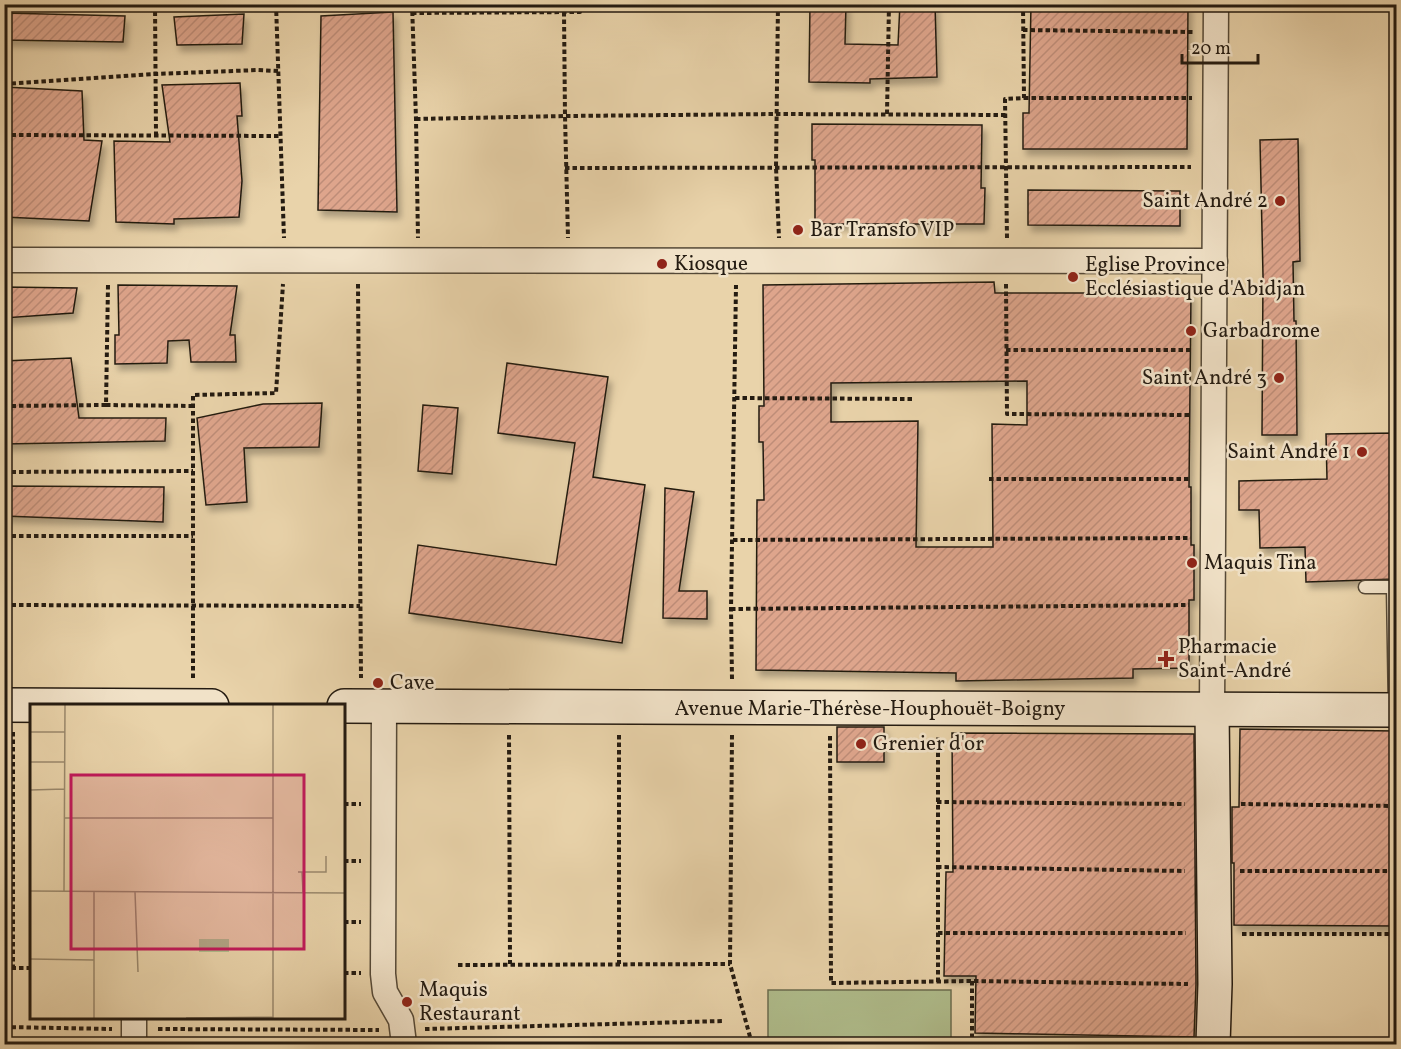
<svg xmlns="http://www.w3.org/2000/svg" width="1401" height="1049" font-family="Vollkorn,serif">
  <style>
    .garden { fill: #b0be8d; stroke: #6a6c4f; stroke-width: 1.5 }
    .building { fill: url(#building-hatch); stroke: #241b11; stroke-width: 1.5; fill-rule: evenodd; filter: url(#shadow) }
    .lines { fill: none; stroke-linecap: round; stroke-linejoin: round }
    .lane-casing { stroke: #554937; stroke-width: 15 }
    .street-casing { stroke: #554937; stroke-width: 27 }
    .secondary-casing { stroke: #241b11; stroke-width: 36 }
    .path { stroke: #241b11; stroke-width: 4; stroke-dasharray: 4.5 3; stroke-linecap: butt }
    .lane { stroke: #f1e2c8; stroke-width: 12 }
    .street { stroke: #f1e2c8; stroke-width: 24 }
    .secondary { stroke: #f1e2c8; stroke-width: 33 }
    .poi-dot { fill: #8f2418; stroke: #f1e2c8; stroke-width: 2 }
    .labels { text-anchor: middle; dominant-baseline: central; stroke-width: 5; stroke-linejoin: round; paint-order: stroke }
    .poi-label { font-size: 21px; fill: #241b11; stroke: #f1e2c8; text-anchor: start }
    .street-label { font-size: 21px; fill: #241b11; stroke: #f1e2c8 }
    .inset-road { fill: none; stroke: #9a896d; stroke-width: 1.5 }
    .view { fill: #c2185b; fill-opacity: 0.15; stroke: #c2185b; stroke-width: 3 }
    .inset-edge { fill: none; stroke: #241b11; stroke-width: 3 }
  </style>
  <defs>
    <pattern id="building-hatch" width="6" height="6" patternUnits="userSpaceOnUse" patternTransform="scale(1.5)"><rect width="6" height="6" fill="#dea58c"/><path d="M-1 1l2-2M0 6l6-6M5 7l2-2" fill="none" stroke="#be8d78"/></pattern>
    <filter id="shadow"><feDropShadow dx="3.5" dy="6" stdDeviation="3" flood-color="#0004"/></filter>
  </defs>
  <rect width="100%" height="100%" fill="#e9d3aa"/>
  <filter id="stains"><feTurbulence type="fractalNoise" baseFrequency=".00333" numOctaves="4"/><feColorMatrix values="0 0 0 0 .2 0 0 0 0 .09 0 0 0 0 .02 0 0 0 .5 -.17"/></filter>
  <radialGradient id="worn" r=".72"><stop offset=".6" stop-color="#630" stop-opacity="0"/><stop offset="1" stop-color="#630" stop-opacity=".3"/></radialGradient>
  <rect class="garden" x="768" y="990" width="183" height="54"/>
  <g class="building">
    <polygon points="810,4 846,4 845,44 898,45 900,4 935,4 937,77 870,79 870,83 809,82"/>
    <polygon points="1031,4 1188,4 1187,149 1023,149 1023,113 1029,113"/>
    <polygon points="393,12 397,212 318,210 321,16"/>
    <polygon points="4,13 125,16 123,42 4,40"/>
    <polygon points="244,14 242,44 177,45 174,17"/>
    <polygon points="240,83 242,116 237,116 242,181 239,217 174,219 174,224 116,222 114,141 170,142 162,85"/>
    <polygon points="4,87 82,91 84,140 102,141 89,221 4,217"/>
    <polygon points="812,124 982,125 981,188 985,188 984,224 815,224 815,160 812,160"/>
    <polygon points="1298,139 1300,261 1293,262 1294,321 1296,321 1297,435 1262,435 1263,275 1260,140"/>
    <polygon points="1028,190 1180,191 1180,226 1028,225"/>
    <path d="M994 282 995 293H1191L1189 487H1191V545H1194V600H1189V668L1133 669V678L956 681V673L756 670 757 500H764L763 442H759V406H764L763 285ZM1027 381V425L992 424 993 547H916L918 421 831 422V383Z"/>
    <polygon points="118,285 237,286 230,335 235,335 236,362 191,362 189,340 168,341 167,363 115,364 115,335 119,335"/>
    <polygon points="4,287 77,288 73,313 4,318"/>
    <polygon points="71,358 79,418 166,418 165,441 4,444 4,361"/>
    <polygon points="507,363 608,377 593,477 645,485 622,643 409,613 418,545 556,565 575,443 498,433"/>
    <polygon points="322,403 319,447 244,448 247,502 206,505 197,418 263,404"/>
    <polygon points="423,405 458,408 452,474 418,471"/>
    <polygon points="1396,433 1396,579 1306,582 1305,547 1260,548 1259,510 1239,510 1239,481 1327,479 1326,434"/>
    <polygon points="4,486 164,487 163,522 4,516"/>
    <polygon points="665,488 694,492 679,591 707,591 707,619 663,618"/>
    <rect x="837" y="727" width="47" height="35"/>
    <polygon points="1240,729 1396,731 1396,926 1234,925 1234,863 1232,863 1232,807 1239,807"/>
    <polygon points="952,733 1194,734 1196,984 1194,1037 975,1033 976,976 944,976 946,872 953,872"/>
  </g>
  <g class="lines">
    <defs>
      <g id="lane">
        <polyline points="1365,587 1396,587"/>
        <polyline points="1393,587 1395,709"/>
      </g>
      <g id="street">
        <polyline points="4,260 1215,261"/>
        <polyline points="384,706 383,974 385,992 401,1020 404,1044"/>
        <polyline points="1212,710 1216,4"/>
        <polyline points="134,1018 134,1044"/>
      </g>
      <g id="secondary">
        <polyline points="4,705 212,706"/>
        <polyline points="344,706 1396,710"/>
        <polyline points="1212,710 1215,984 1213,1044"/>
      </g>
    </defs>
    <use href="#lane" class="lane-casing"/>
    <use href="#street" class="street-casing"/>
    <use href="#secondary" class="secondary-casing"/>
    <g class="path">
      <polyline points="155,4 156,135"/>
      <polyline points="276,4 284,238"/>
      <polyline points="412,4 416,119 418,238"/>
      <polyline points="778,4 776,167 779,238"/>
      <polyline points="564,12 565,116 776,114 1006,115"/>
      <polyline points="412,13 580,12 580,4"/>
      <polyline points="1023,30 1193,32"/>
      <polyline points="4,84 155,74 258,70 278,71"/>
      <polyline points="1024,98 1192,98"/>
      <polyline points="887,114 889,4"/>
      <polyline points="416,119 565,116 568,238"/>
      <polyline points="4,135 281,136"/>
      <polyline points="565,168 1191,167"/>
      <polyline points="1007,238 1005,99 1024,98 1023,4"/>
      <polyline points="358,284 361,678"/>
      <polyline points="1006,284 1007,414 1191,415"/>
      <polyline points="1006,350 1191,350"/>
      <polyline points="735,398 912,399"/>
      <polyline points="106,405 193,406"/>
      <polyline points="4,406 106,405 108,285"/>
      <polyline points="4,472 193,471"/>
      <polyline points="989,479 1189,479"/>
      <polyline points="4,536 193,536"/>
      <polyline points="733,540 1189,538"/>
      <polyline points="4,605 360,606"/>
      <polyline points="731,609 1189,605"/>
      <polyline points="193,678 193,395 276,393 283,284"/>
      <polyline points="732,679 731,609 736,285"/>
      <polyline points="13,732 13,968"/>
      <polyline points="509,735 510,964"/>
      <polyline points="619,735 619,964"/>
      <polyline points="732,735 730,964 752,1044"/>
      <polyline points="830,736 831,983 972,981 1188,984"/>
      <polyline points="937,802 1185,804"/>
      <polyline points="344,804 361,804"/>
      <polyline points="1241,804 1396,806"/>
      <polyline points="344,861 361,861"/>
      <polyline points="937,867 1185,871"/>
      <polyline points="1240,871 1396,871"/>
      <polyline points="344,922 361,922"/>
      <polyline points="938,933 1186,933"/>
      <polyline points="1242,934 1396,934"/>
      <polyline points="458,965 730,964"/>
      <polyline points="4,968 32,968"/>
      <polyline points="344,973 361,973"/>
      <polyline points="972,981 972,1044"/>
      <polyline points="938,982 938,737"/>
      <polyline points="4,1027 112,1029"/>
      <polyline points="158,1029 379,1030"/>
      <polyline points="425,1029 723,1021"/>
      <polyline points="972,1040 1128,1044"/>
    </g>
    <use href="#lane" class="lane"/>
    <use href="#street" class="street"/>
    <use href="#secondary" class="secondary"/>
  </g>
  <g class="poi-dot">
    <circle cx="1280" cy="201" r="6"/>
    <circle cx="798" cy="230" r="6"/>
    <circle cx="662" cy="264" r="6"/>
    <circle cx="1073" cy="277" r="6"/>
    <circle cx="1191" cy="331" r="6"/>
    <circle cx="1279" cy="378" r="6"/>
    <circle cx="1362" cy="452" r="6"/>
    <circle cx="1192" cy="563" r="6"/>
    <path d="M1163 650h6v6h6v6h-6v6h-6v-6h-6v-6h6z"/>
    <circle cx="378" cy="683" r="6"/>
    <circle cx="861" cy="744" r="6"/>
    <circle cx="407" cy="1002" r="6"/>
  </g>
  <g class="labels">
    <g class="poi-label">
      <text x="1268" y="201" text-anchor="end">Saint André 2</text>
      <text x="810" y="230">Bar Transfo VIP</text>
      <text x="674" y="264">Kiosque</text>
      <text x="1085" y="265">Eglise Province<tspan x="1085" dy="24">Ecclésiastique d'Abidjan</tspan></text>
      <text x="1203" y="331">Garbadrome</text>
      <text x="1267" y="378" text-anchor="end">Saint André 3</text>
      <text x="1350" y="452" text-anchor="end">Saint André 1</text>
      <text x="1204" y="563">Maquis Tina</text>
      <text x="1178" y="647">Pharmacie<tspan x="1178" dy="24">Saint-André</tspan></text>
      <text x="390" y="683">Cave</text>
      <text x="873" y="744">Grenier d'or</text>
      <text x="419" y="990">Maquis<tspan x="419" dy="24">Restaurant</tspan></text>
    </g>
    <g class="street-label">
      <text x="870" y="709">Avenue Marie-Thérèse-Houphouët-Boigny</text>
    </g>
  </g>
  <g transform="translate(30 704)">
    <rect width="315" height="315" fill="#e9d3aa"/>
    <path d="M169 235H199V248H169Z" fill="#b0be8d"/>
    <path class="inset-road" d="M0 28H35M0 58H35M0 86 35 85M35 114H243M268 168H296V152M272 168 273 188M0 187 315 189M34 188 35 1M64 188V314M105 188 108 268M0 255 64 256M156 314 243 313M243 314V1"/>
    <path class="view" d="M41 71H274V245H41Z"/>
    <rect width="315" height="315" class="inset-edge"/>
  </g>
  <rect width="1401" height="1049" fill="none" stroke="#e9d3aa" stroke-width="24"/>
  <rect x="6" y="6" width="1389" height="1037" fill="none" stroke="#241b11" stroke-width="3"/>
  <rect x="12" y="12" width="1377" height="1025" fill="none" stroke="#241b11" stroke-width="1.5"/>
  <path d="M1182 54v9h76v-9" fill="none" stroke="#241b11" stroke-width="3"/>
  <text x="1191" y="54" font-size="18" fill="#241b11" stroke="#f1e2c8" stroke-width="4.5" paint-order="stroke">20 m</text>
  <rect width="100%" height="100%" filter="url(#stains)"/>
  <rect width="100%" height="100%" fill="url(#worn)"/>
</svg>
